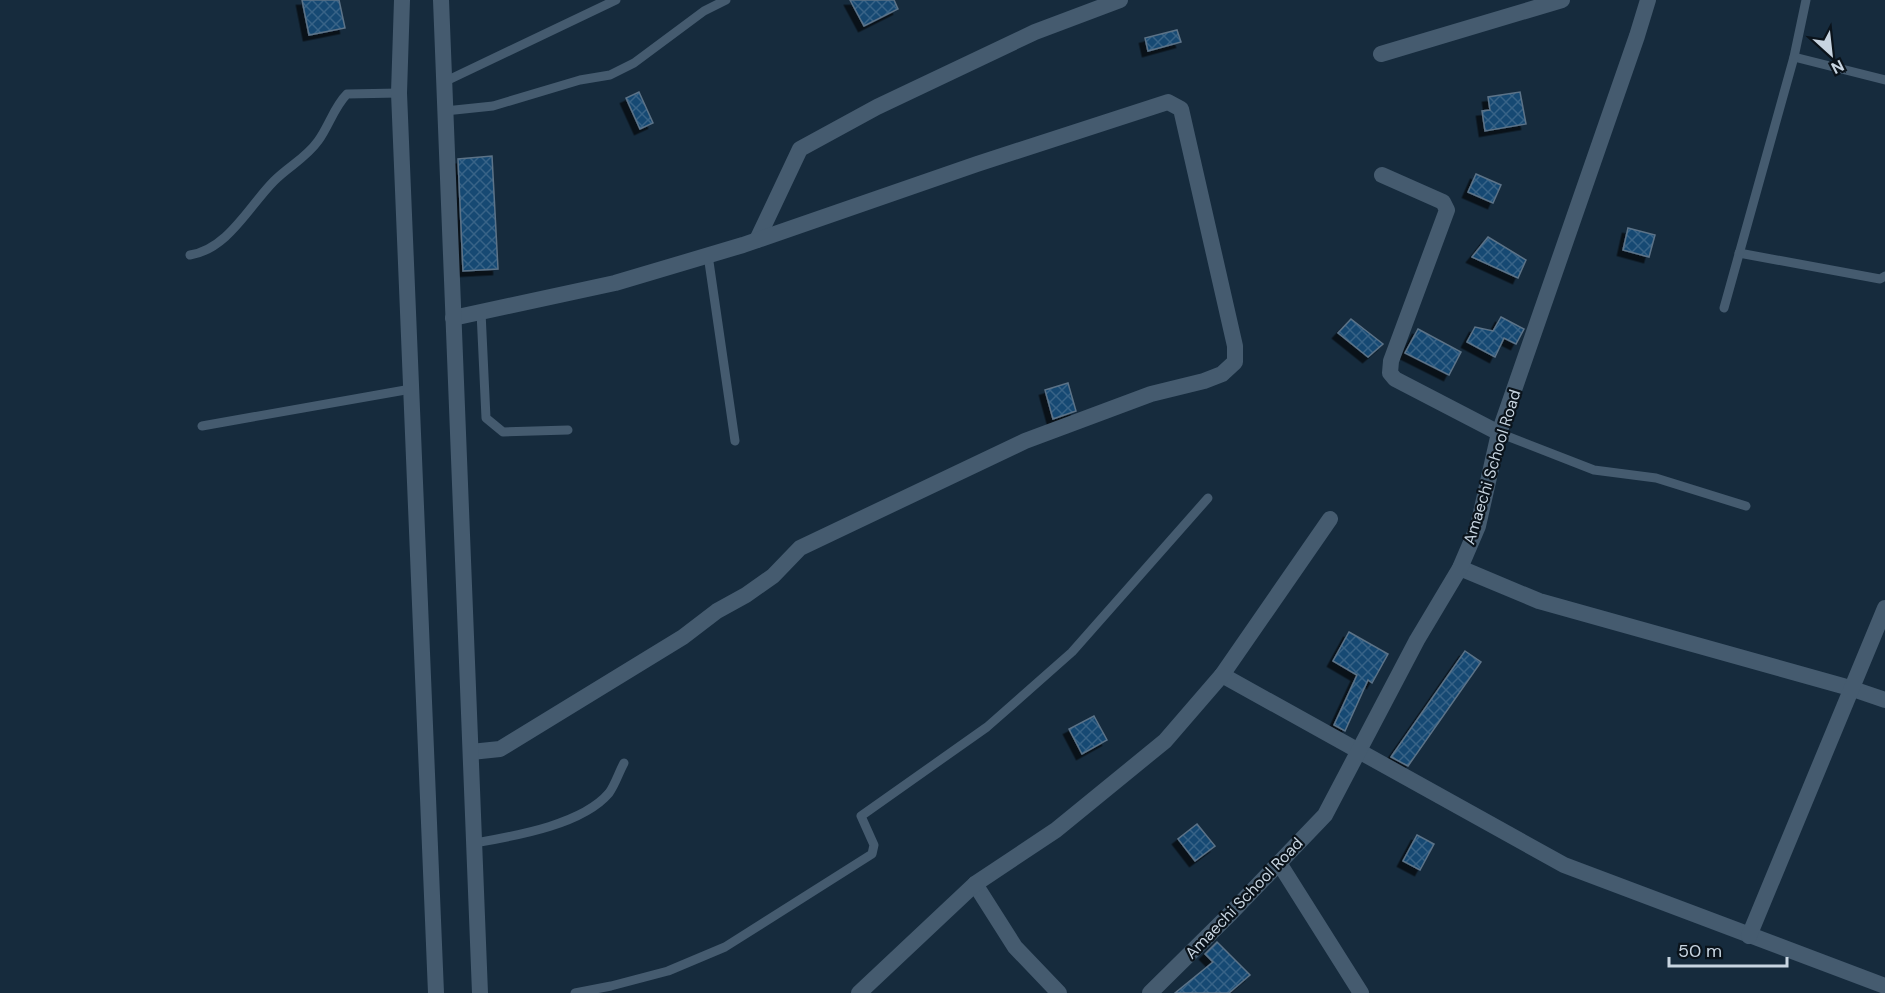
<svg xmlns="http://www.w3.org/2000/svg" width="1885" height="993" font-family="'DM Sans',sans-serif">
  <style>
    .building { fill: url(#building-cross-hatch); stroke: #5c7388; stroke-width: 1.5; filter: url(#shadow) }
    .lines { fill: none; stroke-linecap: round; stroke-linejoin: round }
    .service { stroke: #455b6f; stroke-width: 9 }
    .minor { stroke: #455b6f; stroke-width: 16 }
    .secondary { stroke: #455b6f; stroke-width: 16 }
    .labels { text-anchor: middle; dominant-baseline: central; stroke-width: 4.5; stroke-linejoin: round; paint-order: stroke }
    .street-label { font-size: 16px; fill: #c8d5e1; stroke: #0a131b }
  </style>
  <defs>
    <pattern id="building-cross-hatch" width="8" height="8" patternUnits="userSpaceOnUse" patternTransform="scale(1.5)"><rect width="8" height="8" fill="#174a73"/><path d="M0 0l8 8M0 8l8-8" fill="none" stroke="#376387"/></pattern>
    <filter id="shadow"><feDropShadow dx="-5.5" dy="5.5" stdDeviation="0" flood-color="#0009"/></filter>
  </defs>
  <rect width="100%" height="100%" fill="#162b3d"/>
  <g class="building">
    <polygon points="302,0 339,0 345,28 309,35"/>
    <polygon points="850,0 894,0 898,9 864,26"/>
    <polygon points="1177,30 1181,42 1148,51 1145,38"/>
    <polygon points="639,92 653,123 640,129 626,98"/>
    <polygon points="1520,92 1526,124 1485,131 1482,111 1490,110 1488,97"/>
    <polygon points="492,156 498,269 463,271 458,159"/>
    <polygon points="1476,174 1501,185 1493,203 1468,192"/>
    <polygon points="1628,228 1655,235 1649,257 1623,250"/>
    <polygon points="1488,237 1526,260 1518,278 1472,257"/>
    <polygon points="1501,317 1524,329 1516,344 1504,338 1495,357 1467,342 1475,327 1493,331"/>
    <polygon points="1351,319 1383,344 1368,357 1338,333"/>
    <polygon points="1418,329 1461,352 1449,375 1405,353"/>
    <polygon points="1068,383 1076,411 1053,419 1045,390"/>
    <polygon points="1349,632 1388,654 1372,683 1368,680 1345,731 1334,725 1357,675 1333,661"/>
    <polygon points="1465,651 1481,662 1408,766 1391,757"/>
    <polygon points="1094,716 1107,740 1082,754 1069,729"/>
    <polygon points="1197,824 1215,846 1195,861 1178,839"/>
    <polygon points="1417,835 1434,844 1420,870 1403,861"/>
    <polygon points="1217,942 1250,975 1229,993 1175,993 1213,962 1205,954"/>
  </g>
  <g class="lines">
    <g class="service">
      <polyline points="1794,57 1885,80"/>
      <polyline points="444,82 616,0"/>
      <polyline points="445,111 493,106 580,80 610,75 634,63 704,11 726,0"/>
      <polyline points="1739,253 1880,279 1885,276"/>
      <path d="M190 255C228 249 249 206 274 181 289 166 306 158 318 141 329 126 334 107 347 94L399 93"/>
      <polyline points="708,255 735,441"/>
      <polyline points="1724,308 1794,57 1806,0"/>
      <polyline points="481,312 486,418 503,432 568,430"/>
      <polyline points="202,426 411,389"/>
      <polyline points="1499,433 1594,470 1656,478 1746,506"/>
      <path d="M475 843C514 836 582 825 609 793 615 785 619 772 624 763"/>
      <polyline points="575,993 611,986 668,971 725,947 872,854 874,845 861,816 987,727 1072,652 1208,498"/>
    </g>
    <g class="minor">
      <polyline points="1381,54 1562,0"/>
      <polyline points="1382,175 1443,202 1447,210 1391,361 1390,373 1395,379 1499,433"/>
      <polyline points="757,240 800,149 877,107 1035,32 1120,0"/>
      <polyline points="453,318 615,283 743,245 977,164 1168,102 1181,109 1235,346 1235,362 1222,374 1204,381 1151,394 1025,441 800,548 773,576 746,595 717,611 683,637 500,749 471,752"/>
      <polyline points="1460,568 1539,601 1850,688 1885,700"/>
      <polyline points="1222,675 1564,865 1885,986"/>
      <polyline points="1279,863 1361,993"/>
      <polyline points="975,884 1015,947 1059,993"/>
      <polyline points="1749,936 1885,608"/>
      <polyline points="859,993 975,884 1056,830 1165,741 1222,675 1330,519"/>
      <polyline points="1150,993 1231,913 1325,815 1417,640 1460,568 1478,526 1499,433 1637,36 1648,0"/>
    </g>
    <g class="secondary">
      <polyline points="402,0 399,93 436,993"/>
      <polyline points="441,0 480,993"/>
    </g>
  </g>
  <g class="labels">
    <g class="street-label">
      <text transform="translate(1492 467) rotate(-73)">Amaechi School Road</text>
      <text transform="translate(1244 898) rotate(-46)">Amaechi School Road</text>
    </g>
  </g>
  <g transform="translate(1831 54) rotate(153)" stroke="#0a131b" stroke-width="4.5" paint-order="stroke">
  <path d="M0-4.5L10 22L0 15L-10 22Z" fill="#c8d5e1"/>
  <text y="-9" font-size="16" font-weight="bold" text-anchor="middle" fill="#c8d5e1">N</text>
  </g>
  <path d="M1669 957v9h118v-9" fill="none" stroke="#c8d5e1" stroke-width="3"/>
  <text x="1678" y="957" font-size="18" fill="#c8d5e1" stroke="#0a131b" stroke-width="4.5" paint-order="stroke">50 m</text>
</svg>
